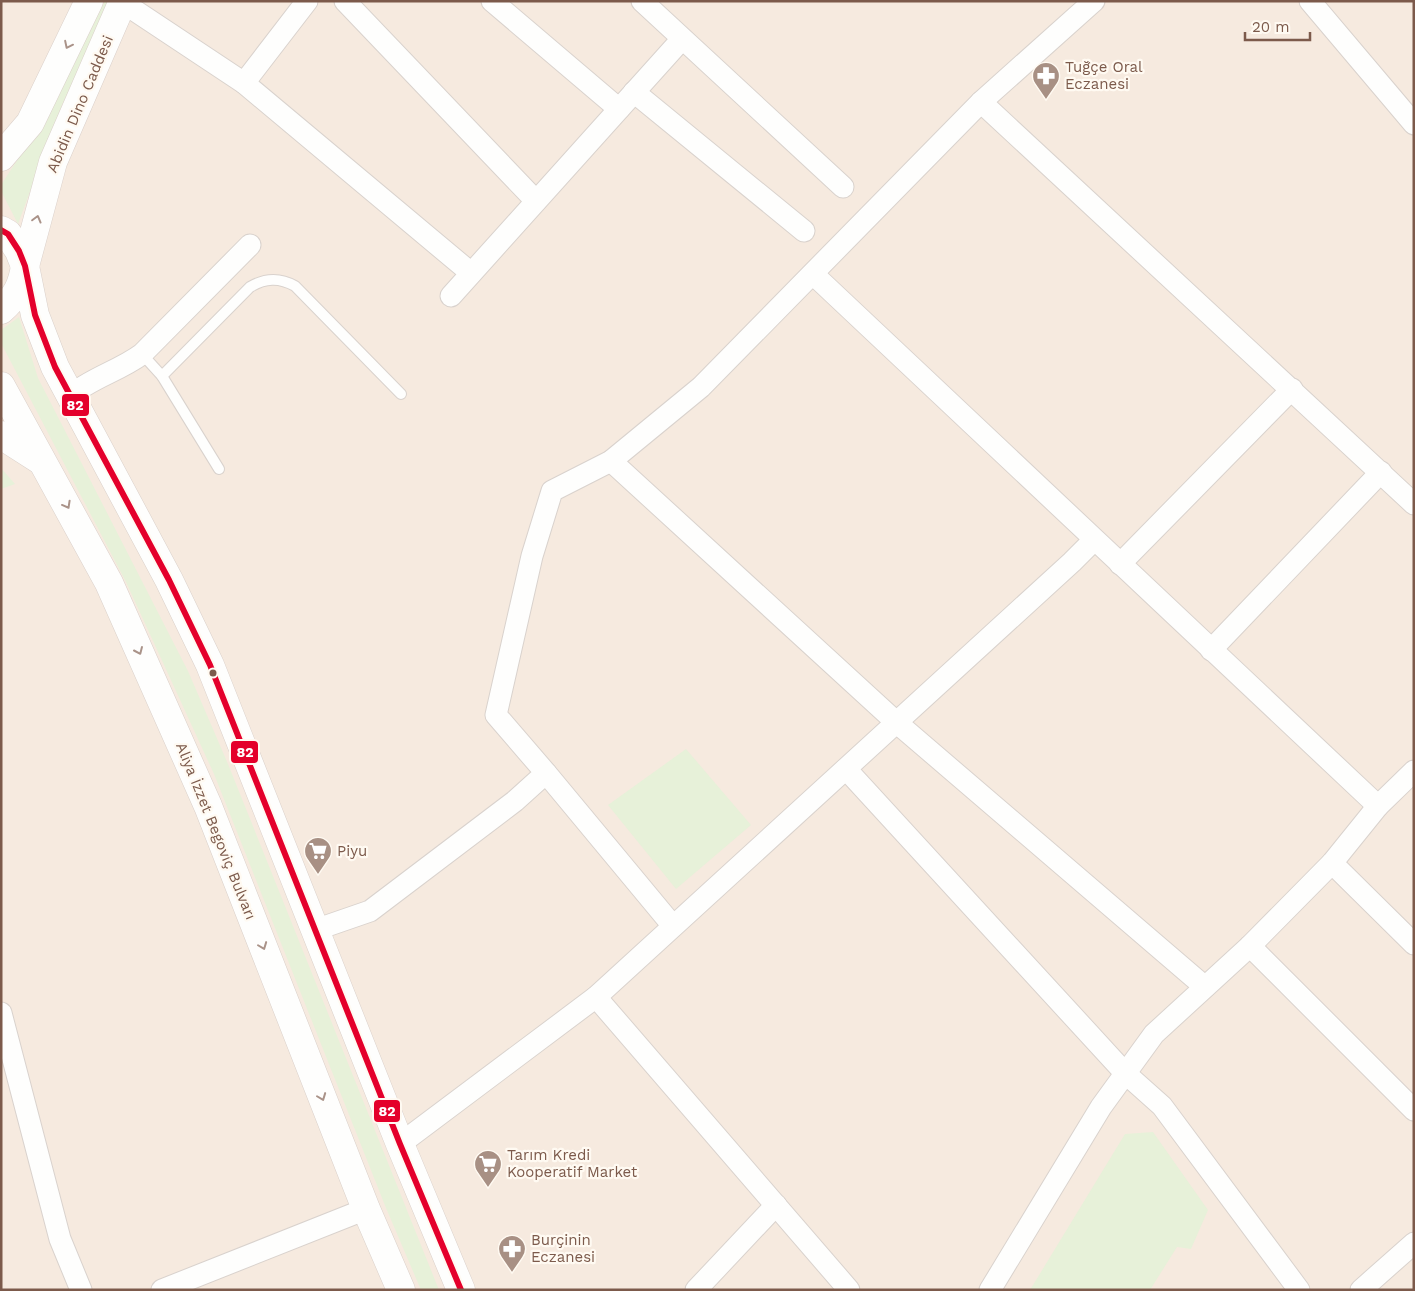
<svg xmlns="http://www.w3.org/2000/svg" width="1415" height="1291" font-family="'Work Sans',sans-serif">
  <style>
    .residential { fill: #f6eadf }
    .green { fill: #e7f1d9 }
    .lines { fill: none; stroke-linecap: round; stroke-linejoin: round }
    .service-casing { stroke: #d9d2cd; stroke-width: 12 }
    .minor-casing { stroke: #d9d2cd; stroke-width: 23 }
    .secondary-casing { stroke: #dad0ca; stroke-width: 29 }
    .service { stroke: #fefefd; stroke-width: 10 }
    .minor { stroke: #fefefd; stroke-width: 21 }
    .secondary { stroke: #fefefd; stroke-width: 28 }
    .bus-1-casing { stroke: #fffaf2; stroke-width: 10 }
    .bus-1 { stroke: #e4002b; stroke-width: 6 }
    .oneway { stroke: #aa9389 }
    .bus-dot { fill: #7c5a4b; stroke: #fffaf2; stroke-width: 2 }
    .labels { text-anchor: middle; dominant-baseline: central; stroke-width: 4.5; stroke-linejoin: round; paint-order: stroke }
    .poi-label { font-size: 15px; fill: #7c5a4b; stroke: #fffaf2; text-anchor: start }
    .street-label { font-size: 15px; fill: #7c5a4b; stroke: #fffaf2 }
    .line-badge { stroke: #fffaf2; stroke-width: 2 }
    .badge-label { font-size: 14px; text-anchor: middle; font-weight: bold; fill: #fff }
  </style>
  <rect width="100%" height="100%" fill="#faf5ef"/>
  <rect class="residential" x="1" y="1" width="1413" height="1289"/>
  <g class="green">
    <polygon points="105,1 111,1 62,105 18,224 1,191 1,185 55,102"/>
    <polygon points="19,317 38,378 188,671 228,764 439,1290 421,1290 386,1208 214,774 126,582 1,343 1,330"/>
    <polygon points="1,468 15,484 1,489"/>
    <polygon points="686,749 751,825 676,889 608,805"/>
    <polygon points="1153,1132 1208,1210 1191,1249 1177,1247 1150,1290 1030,1290 1125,1134"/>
  </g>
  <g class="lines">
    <defs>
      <g id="service">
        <polyline points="142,354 162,376 219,469"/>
        <path d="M162 376 250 287C265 278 279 277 295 286L401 394"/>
      </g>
      <g id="minor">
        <polyline points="345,1 536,201"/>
        <polyline points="492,1 619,109"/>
        <polyline points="642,1 843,187"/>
        <polyline points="1310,1 1414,124"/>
        <polyline points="122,2 244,83 471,273"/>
        <polyline points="244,83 307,1"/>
        <polyline points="634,92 804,231"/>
        <polyline points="981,102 1414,504"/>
        <polyline points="813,274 1378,806"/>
        <polyline points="451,296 682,39"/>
        <path d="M70 396C91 378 119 371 142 354L250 245"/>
        <polyline points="611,461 896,722 1205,987"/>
        <polyline points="1120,564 1292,389"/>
        <polyline points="1211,650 1381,472"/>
        <polyline points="846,769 1125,1073 1162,1106 1299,1290"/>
        <polyline points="546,773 673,926"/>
        <polyline points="1332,863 1414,944"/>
        <polyline points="315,930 370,911 515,801 546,773 496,715 532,556 552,491 611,461 701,387 981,102 1094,1"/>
        <polyline points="1250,946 1414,1110"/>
        <polyline points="596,997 849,1290"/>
        <polyline points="1,1013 60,1239 81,1290"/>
        <polyline points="400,1144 596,997 1072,562 1094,540"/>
        <polyline points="162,1290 366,1209"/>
        <polyline points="696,1290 776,1205"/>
        <polyline points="990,1290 1101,1107 1154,1034 1250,946 1332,863 1378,806 1414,771"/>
        <polyline points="1361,1290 1414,1243"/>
      </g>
      <g id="secondary">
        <polyline points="1,157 30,123 89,1"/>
        <polyline points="1,230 8,234 19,251 25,266 35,315 55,367 169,580 210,665 400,1144 461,1290"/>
        <path d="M1 310C16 297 22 286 25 266L53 162 123 1"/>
        <polyline points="1,386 109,583 208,806 366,1209 401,1290"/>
        <polyline points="1,435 40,460"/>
      </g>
    </defs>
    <use href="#service" class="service-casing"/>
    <use href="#minor" class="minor-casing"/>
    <use href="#secondary" class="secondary-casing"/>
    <use href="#service" class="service"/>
    <use href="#minor" class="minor"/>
    <use href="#secondary" class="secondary"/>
    <defs>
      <polyline id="bus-1" points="1,230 8,234 19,251 25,266 35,315 55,367 169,580 210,665 400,1144 461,1290"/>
    </defs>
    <use href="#bus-1" class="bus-1-casing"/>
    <use href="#bus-1" class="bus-1"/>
  </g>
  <defs><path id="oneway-chevron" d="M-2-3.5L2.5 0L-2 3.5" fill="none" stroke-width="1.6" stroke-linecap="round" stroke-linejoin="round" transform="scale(1.25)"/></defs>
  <g class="oneway">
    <use href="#oneway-chevron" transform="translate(68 45) rotate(116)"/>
    <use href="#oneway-chevron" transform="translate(37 219) rotate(-75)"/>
    <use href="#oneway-chevron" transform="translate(67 505) rotate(61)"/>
    <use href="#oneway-chevron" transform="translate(139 651) rotate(66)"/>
    <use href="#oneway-chevron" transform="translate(263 946) rotate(69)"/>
    <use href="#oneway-chevron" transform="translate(322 1097) rotate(69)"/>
  </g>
  <defs>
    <symbol id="pharmacy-pin" viewBox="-11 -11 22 30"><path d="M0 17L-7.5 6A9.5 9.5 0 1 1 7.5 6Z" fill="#a89084" stroke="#fffaf2"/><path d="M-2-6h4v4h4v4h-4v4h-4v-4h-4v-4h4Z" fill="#fff"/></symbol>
    <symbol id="supermarket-pin" viewBox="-11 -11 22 30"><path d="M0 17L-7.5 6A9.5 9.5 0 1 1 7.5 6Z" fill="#a89084" stroke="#fffaf2"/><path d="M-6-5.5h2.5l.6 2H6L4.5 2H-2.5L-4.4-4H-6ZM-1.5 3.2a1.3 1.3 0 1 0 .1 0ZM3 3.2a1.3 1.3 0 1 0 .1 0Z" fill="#fff"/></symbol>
  </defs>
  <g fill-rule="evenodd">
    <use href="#pharmacy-pin" x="1030" y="60" width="32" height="43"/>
    <use href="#supermarket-pin" x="302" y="835" width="32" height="43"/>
    <use href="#supermarket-pin" x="472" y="1148" width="32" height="43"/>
    <use href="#pharmacy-pin" x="496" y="1233" width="32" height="43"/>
  </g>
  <circle class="bus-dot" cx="213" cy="673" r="4.5"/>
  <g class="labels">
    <g class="poi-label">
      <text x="1065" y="67">Tuğçe Oral<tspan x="1065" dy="17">Eczanesi</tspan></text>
      <text x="337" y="851">Piyu</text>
      <text x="507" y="1155">Tarım Kredi<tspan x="507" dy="17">Kooperatif Market</tspan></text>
      <text x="531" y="1240">Burçinin<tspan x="531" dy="17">Eczanesi</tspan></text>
    </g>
    <g class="street-label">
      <text transform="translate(80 104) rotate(-67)">Abidin Dino Caddesi</text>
      <text transform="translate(216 831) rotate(68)">Aliya İzzet Begoviç Bulvarı</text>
    </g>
  </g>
  <g class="line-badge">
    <rect x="61" y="393" width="29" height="24" rx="5" fill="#e4002b"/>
    <rect x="230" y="740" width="29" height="24" rx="5" fill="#e4002b"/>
    <rect x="373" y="1099" width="28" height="24" rx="5" fill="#e4002b"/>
  </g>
  <g class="badge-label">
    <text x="75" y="410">82</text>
    <text x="245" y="757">82</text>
    <text x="387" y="1116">82</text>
  </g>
  <rect width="1415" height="1291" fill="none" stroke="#7c5a4b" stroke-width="5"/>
  <path d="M1245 32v8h65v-8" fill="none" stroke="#7c5a4b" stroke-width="2.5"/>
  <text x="1252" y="32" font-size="15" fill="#7c5a4b" stroke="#fffaf2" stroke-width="4" paint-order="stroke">20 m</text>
</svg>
